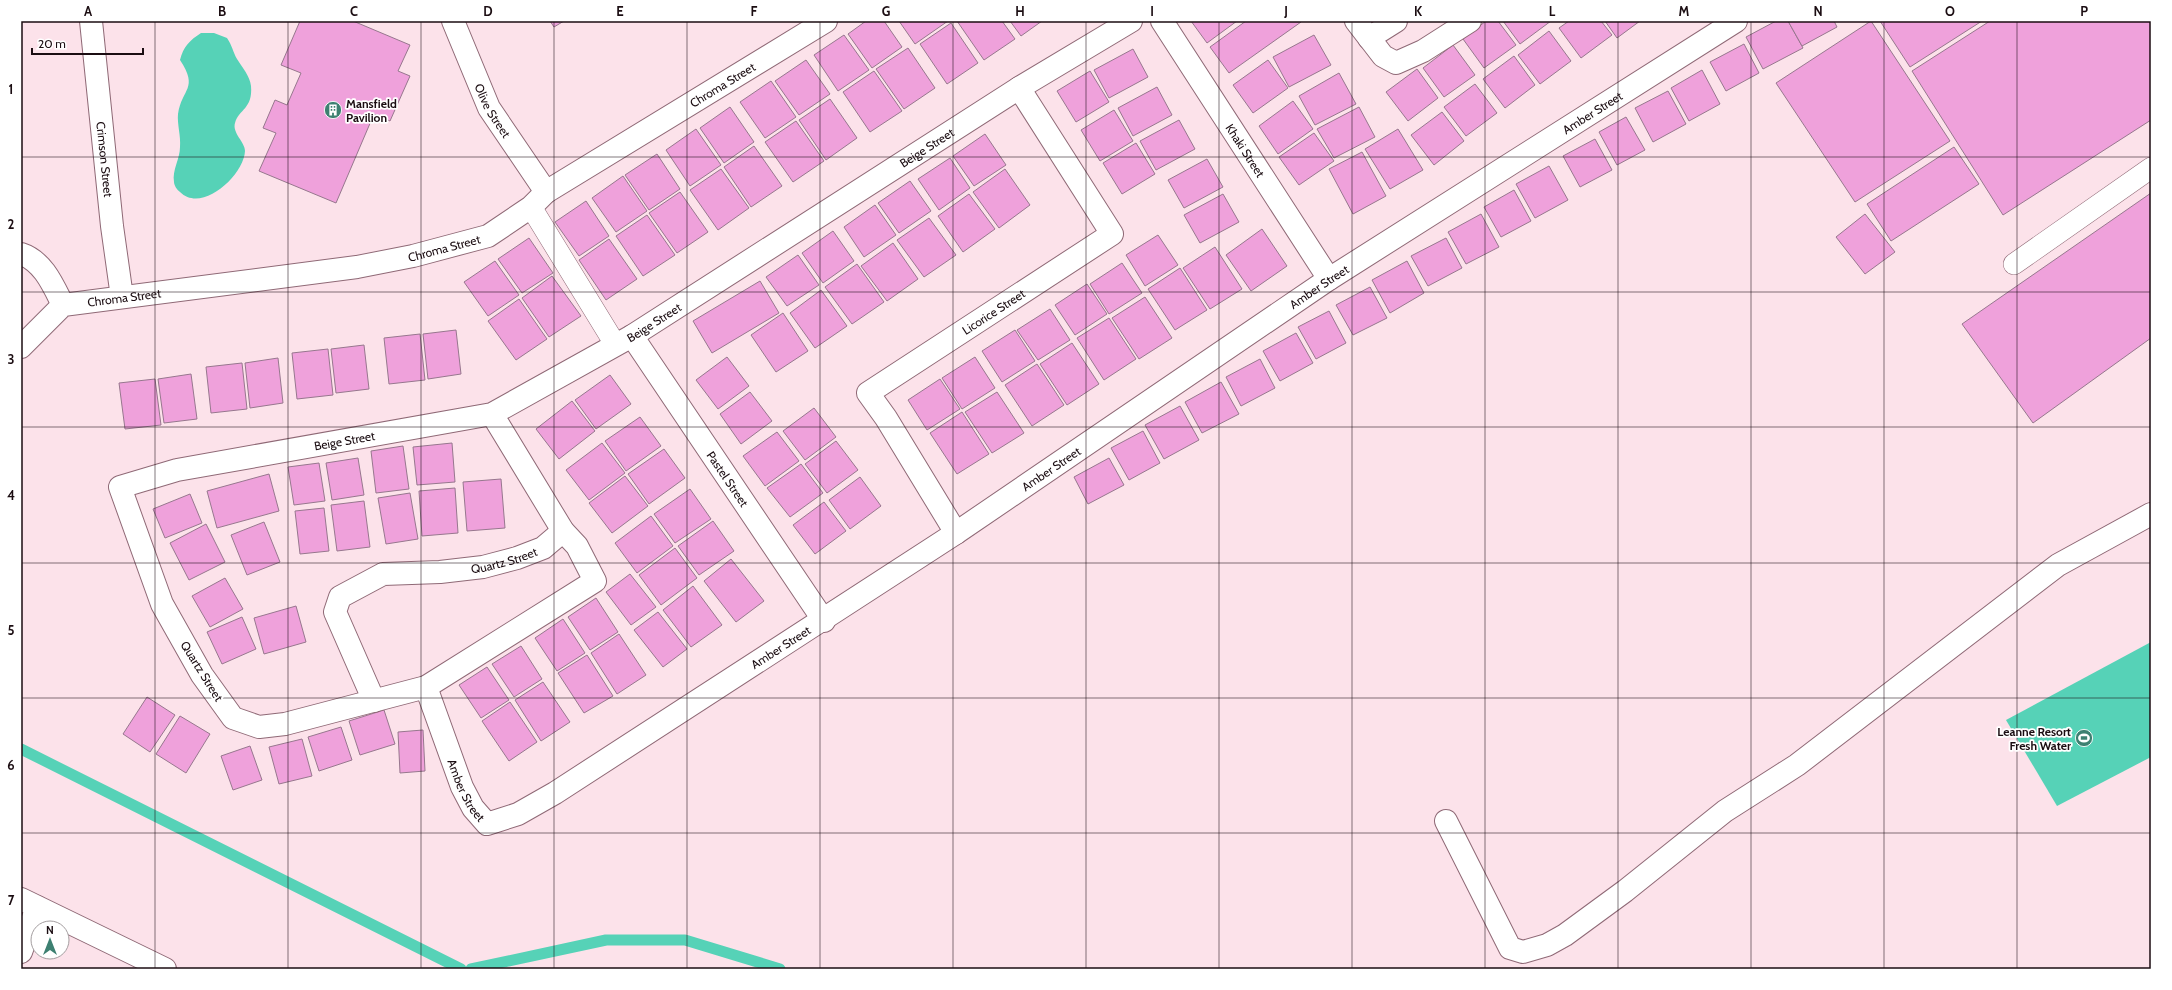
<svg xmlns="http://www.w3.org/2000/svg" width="2172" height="990" font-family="Cabin,sans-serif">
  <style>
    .water { fill: #56d2b7 }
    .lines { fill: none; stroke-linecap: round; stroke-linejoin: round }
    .stream { stroke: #56d2b7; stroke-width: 11 }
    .building { fill: #efa1db; stroke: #97778e }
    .service-casing { stroke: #8f6976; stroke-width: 22 }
    .minor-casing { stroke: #8f6976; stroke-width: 24 }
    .service { stroke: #fff; stroke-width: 21 }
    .minor { stroke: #fff; stroke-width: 22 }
    .grid { fill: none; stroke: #1b0d12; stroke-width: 1; stroke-opacity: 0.55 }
    .labels { text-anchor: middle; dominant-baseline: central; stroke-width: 3.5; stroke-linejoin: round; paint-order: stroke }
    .street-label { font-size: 12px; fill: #1b0d12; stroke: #fff }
    .poi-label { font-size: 12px; font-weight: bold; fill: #1b0d12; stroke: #fff; text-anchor: start }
    .neatline { fill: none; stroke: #1b0d12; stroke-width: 1.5 }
    .grid-label { font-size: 13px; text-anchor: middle; font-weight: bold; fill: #1b0d12 }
  </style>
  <rect width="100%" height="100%" fill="#fce2ea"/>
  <g class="water">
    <path d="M201 33H214L227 38C232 45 233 52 237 59 242 67 250 76 251 86 253 109 239 109 235 123 232 133 245 142 245 151 244 175 202 214 180 192 177 190 174 185 174 182 172 170 180 159 180 147 181 136 177 124 178 114 182 88 199 89 180 60 183 47 190 40 201 33Z"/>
    <polygon points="2151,642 2151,757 2057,806 2006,720"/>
  </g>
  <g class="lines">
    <g class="stream">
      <polyline points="21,749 461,969"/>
      <polyline points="471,969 606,940 685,940 780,969"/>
    </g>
  </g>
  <g class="building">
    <polygon points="300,21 353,21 410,45 398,71 410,76 390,121 374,114 336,203 259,171 276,133 263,128 275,100 287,105 301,73 281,65"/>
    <polygon points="550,21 564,21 554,27"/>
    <polygon points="866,21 884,21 902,47 872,68 848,34"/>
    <polygon points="899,21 948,21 915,44"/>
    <polygon points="957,21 1002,21 1015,39 984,60"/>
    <polygon points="1010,21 1042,21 1021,36"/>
    <polygon points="1191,21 1237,21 1207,43"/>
    <polygon points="1246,21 1301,22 1229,73 1210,47"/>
    <polygon points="1486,21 1498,21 1516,45 1484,68 1463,39"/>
    <polygon points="1503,21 1551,21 1520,44"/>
    <polygon points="1569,21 1601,21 1612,35 1581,58 1559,28"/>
    <polygon points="1605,21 1640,21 1617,38"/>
    <polygon points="1776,21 1788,21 1803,48 1763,69 1746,37"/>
    <polygon points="1788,21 1834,21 1837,27 1802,46"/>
    <polygon points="1871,21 1950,141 1855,202 1776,83"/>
    <polygon points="1880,21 1982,21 1910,67"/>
    <polygon points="1990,21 2151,21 2151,120 2003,215 1912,71"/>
    <polygon points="951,23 978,63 947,84 920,44"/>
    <polygon points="1549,31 1571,61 1540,84 1518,55"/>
    <polygon points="844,35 869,70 838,91 814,55"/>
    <polygon points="1314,35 1331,65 1289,87 1273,57"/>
    <polygon points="1744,44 1759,73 1726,91 1710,62"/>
    <polygon points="1453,45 1475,75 1444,97 1423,68"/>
    <polygon points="908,48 935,88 904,109 876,69"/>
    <polygon points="1133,49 1148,77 1109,98 1094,70"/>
    <polygon points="1514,56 1535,85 1505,108 1483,79"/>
    <polygon points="806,60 830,94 799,115 775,81"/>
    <polygon points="1268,60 1288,88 1253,113 1233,85"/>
    <polygon points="1417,69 1438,98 1408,121 1386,92"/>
    <polygon points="1702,70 1720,104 1689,121 1671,88"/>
    <polygon points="874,71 902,111 870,132 843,92"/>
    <polygon points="1090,71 1109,102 1076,122 1057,91"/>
    <polygon points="1339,73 1356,104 1315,125 1299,96"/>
    <polygon points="771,81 796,117 765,138 740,102"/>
    <polygon points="1475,84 1497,113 1466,136 1444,107"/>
    <polygon points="1157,87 1172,115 1133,136 1118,108"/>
    <polygon points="1668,91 1686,124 1653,142 1635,108"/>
    <polygon points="830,99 857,138 826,160 799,120"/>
    <polygon points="1293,101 1313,129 1278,154 1259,126"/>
    <polygon points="730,107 754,142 724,163 700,128"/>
    <polygon points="1359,107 1375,137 1334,158 1317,129"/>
    <polygon points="1114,110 1133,141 1100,161 1081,130"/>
    <polygon points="1442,112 1464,141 1434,165 1411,135"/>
    <polygon points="1626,117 1645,150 1617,165 1599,132"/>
    <polygon points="1179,120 1195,149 1156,170 1140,141"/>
    <polygon points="796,121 824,161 793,182 765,142"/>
    <polygon points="696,129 721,165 690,186 666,150"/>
    <polygon points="1398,129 1423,170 1390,189 1365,149"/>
    <polygon points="1314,133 1334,161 1299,185 1279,157"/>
    <polygon points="985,134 1006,165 974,186 953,156"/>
    <polygon points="1595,139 1612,170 1580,187 1563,156"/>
    <polygon points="1136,143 1155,174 1122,194 1103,163"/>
    <polygon points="754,146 782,186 751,207 724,167"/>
    <polygon points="1954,147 1979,184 1891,241 1867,204"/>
    <polygon points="1362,152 1386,196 1353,214 1329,169"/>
    <polygon points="657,154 680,189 649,210 625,175"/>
    <polygon points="950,158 970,188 939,210 918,179"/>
    <polygon points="1207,159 1223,187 1184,208 1168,180"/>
    <polygon points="1549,166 1568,200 1535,218 1516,184"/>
    <polygon points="721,169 749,208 718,230 690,190"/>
    <polygon points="1005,169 1030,205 999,228 973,192"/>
    <polygon points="623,176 647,211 616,232 592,198"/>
    <polygon points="910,181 931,211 899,233 878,203"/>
    <polygon points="1514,190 1531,221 1501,237 1484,207"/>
    <polygon points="680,192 708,232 677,253 649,213"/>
    <polygon points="2151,193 2151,338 2033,423 1962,324"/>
    <polygon points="969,194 995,229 963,252 938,216"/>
    <polygon points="1223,194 1239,222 1200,243 1184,215"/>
    <polygon points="586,201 609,236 579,256 555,222"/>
    <polygon points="875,205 896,235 864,257 844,227"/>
    <polygon points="1481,214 1499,247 1466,264 1448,232"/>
    <polygon points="1865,214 1895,252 1865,274 1836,237"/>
    <polygon points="647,215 675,255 643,276 616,236"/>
    <polygon points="929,218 956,255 924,277 897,240"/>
    <polygon points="1262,229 1287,266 1251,291 1226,255"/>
    <polygon points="833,231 854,261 823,283 802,253"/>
    <polygon points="1158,235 1178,265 1145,286 1126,255"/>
    <polygon points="529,238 553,273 522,293 498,259"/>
    <polygon points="1446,238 1462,268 1428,286 1411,256"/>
    <polygon points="609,239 637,279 606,300 579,260"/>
    <polygon points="893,243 918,279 887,301 861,266"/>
    <polygon points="1215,247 1242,289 1210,309 1183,268"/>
    <polygon points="798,255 819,285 787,306 766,277"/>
    <polygon points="495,261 519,295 488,316 464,282"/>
    <polygon points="1407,261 1424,293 1390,313 1372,280"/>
    <polygon points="1122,263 1142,293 1109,314 1090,284"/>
    <polygon points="857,264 884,302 852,324 825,287"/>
    <polygon points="1180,268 1207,310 1175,330 1148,289"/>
    <polygon points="552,276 581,316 549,337 522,298"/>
    <polygon points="760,281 779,313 712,353 693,321"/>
    <polygon points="1087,284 1107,314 1075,335 1055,305"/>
    <polygon points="1370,287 1387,318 1353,335 1336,305"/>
    <polygon points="821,290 847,326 815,348 790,313"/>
    <polygon points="1145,297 1172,338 1139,359 1112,318"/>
    <polygon points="519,299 547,339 516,360 488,321"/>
    <polygon points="1050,309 1070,340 1038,360 1017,330"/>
    <polygon points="1329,311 1346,343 1316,359 1298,327"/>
    <polygon points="783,313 808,351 776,372 751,335"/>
    <polygon points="1109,318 1136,359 1104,380 1077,338"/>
    <polygon points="456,330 461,374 428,379 423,334"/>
    <polygon points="1015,330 1035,361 1002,382 982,351"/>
    <polygon points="1296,333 1313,363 1280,381 1263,351"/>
    <polygon points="420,334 425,380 389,384 384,338"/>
    <polygon points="1072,343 1099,384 1067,405 1040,364"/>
    <polygon points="364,345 369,389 336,393 331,349"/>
    <polygon points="328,349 333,395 297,399 292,353"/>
    <polygon points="727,357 749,386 718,409 696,380"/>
    <polygon points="975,357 995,388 962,409 942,378"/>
    <polygon points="278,358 283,403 250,408 245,363"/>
    <polygon points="1260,359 1275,388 1241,406 1226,377"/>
    <polygon points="242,363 247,409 211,413 206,367"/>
    <polygon points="1037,364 1064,405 1032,426 1005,385"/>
    <polygon points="191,374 197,419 164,423 158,379"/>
    <polygon points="610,375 631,404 596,429 575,400"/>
    <polygon points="155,379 161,425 125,429 119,383"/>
    <polygon points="940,379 960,409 927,430 908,400"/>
    <polygon points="1221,382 1239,414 1202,433 1185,402"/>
    <polygon points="750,392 772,421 741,444 720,414"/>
    <polygon points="997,392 1024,433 992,453 965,412"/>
    <polygon points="572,401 595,431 559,459 536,429"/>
    <polygon points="1180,406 1199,440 1164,459 1145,425"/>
    <polygon points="814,408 836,437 805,460 783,431"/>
    <polygon points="962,412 989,454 957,474 930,433"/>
    <polygon points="640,417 661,446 626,471 605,441"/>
    <polygon points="1143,431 1160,463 1129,480 1111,448"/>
    <polygon points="777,432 799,461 765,486 743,456"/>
    <polygon points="836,441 858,470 827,493 805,464"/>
    <polygon points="452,443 455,482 417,485 413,447"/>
    <polygon points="602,443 625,473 589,500 566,470"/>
    <polygon points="403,446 409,489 376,493 371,451"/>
    <polygon points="664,449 685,478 649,504 628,474"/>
    <polygon points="358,458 364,495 332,500 326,463"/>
    <polygon points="1109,458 1124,485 1088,504 1074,477"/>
    <polygon points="319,463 325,501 294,505 288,467"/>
    <polygon points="801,464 823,493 790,517 767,488"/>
    <polygon points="269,474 279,511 217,528 207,491"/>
    <polygon points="625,476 648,506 612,533 589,503"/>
    <polygon points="860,477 881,506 850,529 829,500"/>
    <polygon points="501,479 505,528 467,531 463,482"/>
    <polygon points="455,488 458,533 422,536 419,491"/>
    <polygon points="690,489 711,519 675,543 654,514"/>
    <polygon points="410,493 418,539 386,544 378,498"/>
    <polygon points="190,494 202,523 165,538 153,509"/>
    <polygon points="364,501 370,547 337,551 331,505"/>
    <polygon points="824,502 846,531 815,554 793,525"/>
    <polygon points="324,508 329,551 300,554 295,511"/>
    <polygon points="651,516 673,546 637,573 615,543"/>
    <polygon points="713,521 734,551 699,575 678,546"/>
    <polygon points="264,522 280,562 247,575 231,535"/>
    <polygon points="206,524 225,562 189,580 170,543"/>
    <polygon points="675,548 697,578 661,605 639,575"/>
    <polygon points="731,559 764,601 736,622 704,581"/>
    <polygon points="630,574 656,607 631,625 606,592"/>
    <polygon points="225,578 243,609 210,627 192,596"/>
    <polygon points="693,586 722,625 691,647 663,610"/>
    <polygon points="596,598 618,632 590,650 568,617"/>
    <polygon points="296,606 306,642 264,654 254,618"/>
    <polygon points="658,612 687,649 663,667 634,630"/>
    <polygon points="242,617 256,649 222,664 207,632"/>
    <polygon points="563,619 585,653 557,671 535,638"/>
    <polygon points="619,634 646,675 617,694 591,653"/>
    <polygon points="521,646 542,679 514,697 492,664"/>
    <polygon points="587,655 613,696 584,713 558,673"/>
    <polygon points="487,667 509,700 481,718 459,685"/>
    <polygon points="543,682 570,722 541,741 515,700"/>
    <polygon points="147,697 175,715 150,752 123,734"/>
    <polygon points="510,702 537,742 509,761 482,721"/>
    <polygon points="384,710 395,744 360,755 349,721"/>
    <polygon points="180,716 210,734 186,773 156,754"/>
    <polygon points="341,727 352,760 319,771 308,737"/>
    <polygon points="423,730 425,771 400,773 398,732"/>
    <polygon points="302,739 312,776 279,784 269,747"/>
    <polygon points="250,746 262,780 233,790 221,756"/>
  </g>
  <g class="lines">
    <defs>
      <g id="service">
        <polyline points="531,207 615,344"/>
        <polyline points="2014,264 2151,168"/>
      </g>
      <g id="minor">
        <path id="s1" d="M91 21 112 226 122 297"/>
        <path id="s2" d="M453 21 489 108 546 192"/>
        <path id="s3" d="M1162 21 1329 279"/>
        <polyline points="1356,21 1383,56 1396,63 1423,51 1470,21"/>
        <polyline points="1369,38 1396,21"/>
        <path d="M21 254C43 261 53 285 63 305"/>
        <path id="s4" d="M632 336 824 621"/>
        <path id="s5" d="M21 347 63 305 357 267 413 256 488 236 531 207 546 192 826 21"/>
        <path id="s6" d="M492 414 563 531 577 546 595 581 426 687 285 724 259 727 233 718 202 675 162 604 120 487 177 470 492 414 632 336 1019 88 1131 21"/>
        <path id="s7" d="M956 533 886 418 868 393 1112 234 1019 88"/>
        <path id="s8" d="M426 687 462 787 473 808 487 824 518 814 555 793 956 533 1329 279 1736 21"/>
        <path id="s9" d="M374 701 335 612 340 597 383 574 440 572 483 567 517 558 543 548 563 531"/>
        <polyline points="1446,821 1510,948 1523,952 1547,945 1565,935 1625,891 1725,811 1797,765 2058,565 2151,514"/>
        <polyline points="21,899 165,969"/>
        <polyline points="21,952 37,907"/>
      </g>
    </defs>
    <use href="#service" class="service-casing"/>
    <use href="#minor" class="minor-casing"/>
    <use href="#service" class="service"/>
    <use href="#minor" class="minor"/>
  </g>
  <path class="grid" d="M155 21V969M288 21V969M421 21V969M554 21V969M687 21V969M820 21V969M953 21V969M1086 21V969M1219 21V969M1352 21V969M1485 21V969M1618 21V969M1751 21V969M1884 21V969M2017 21V969M21 157H2151M21 292H2151M21 427H2151M21 563H2151M21 698H2151M21 833H2151"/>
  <defs>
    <symbol id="building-disc" viewBox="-11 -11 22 22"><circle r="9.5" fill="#3d8071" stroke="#fff"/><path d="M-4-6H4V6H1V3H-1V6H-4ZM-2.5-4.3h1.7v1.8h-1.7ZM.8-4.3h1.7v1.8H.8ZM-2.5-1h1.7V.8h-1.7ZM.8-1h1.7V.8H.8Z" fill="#fff"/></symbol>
    <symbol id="stadium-disc" viewBox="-11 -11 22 22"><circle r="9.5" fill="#3d8071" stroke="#fff"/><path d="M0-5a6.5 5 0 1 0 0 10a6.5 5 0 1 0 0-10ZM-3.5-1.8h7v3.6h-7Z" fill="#fff"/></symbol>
  </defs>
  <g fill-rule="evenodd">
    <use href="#building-disc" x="323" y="100" width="20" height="20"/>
    <use href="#stadium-disc" x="2074" y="728" width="20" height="20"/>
  </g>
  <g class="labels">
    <g class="street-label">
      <text stroke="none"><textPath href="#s5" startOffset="770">Chroma Street</textPath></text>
      <text stroke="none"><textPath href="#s2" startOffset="98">Olive Street</textPath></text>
      <text stroke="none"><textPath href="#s8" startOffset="1467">Amber Street</textPath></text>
      <text stroke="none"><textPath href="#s6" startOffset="1744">Beige Street</textPath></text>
      <text stroke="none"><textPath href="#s3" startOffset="154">Khaki Street</textPath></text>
      <text stroke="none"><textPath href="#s1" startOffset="139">Crimson Street</textPath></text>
      <text stroke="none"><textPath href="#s5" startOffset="445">Chroma Street</textPath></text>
      <text stroke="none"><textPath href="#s8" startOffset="1143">Amber Street</textPath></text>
      <text stroke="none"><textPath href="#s5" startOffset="121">Chroma Street</textPath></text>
      <text stroke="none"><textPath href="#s7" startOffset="315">Licorice Street</textPath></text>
      <text stroke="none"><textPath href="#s6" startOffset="1420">Beige Street</textPath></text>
      <text stroke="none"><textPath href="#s6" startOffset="1084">Beige Street</textPath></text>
      <text stroke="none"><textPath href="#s8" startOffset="819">Amber Street</textPath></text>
      <text stroke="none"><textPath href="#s4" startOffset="172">Pastel Street</textPath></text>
      <text stroke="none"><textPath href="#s9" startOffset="284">Quartz Street</textPath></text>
      <text stroke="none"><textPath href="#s8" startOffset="495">Amber Street</textPath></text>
      <text transform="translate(202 671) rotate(58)">Quartz Street</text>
      <text stroke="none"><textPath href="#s8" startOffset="111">Amber Street</textPath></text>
    </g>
    <g class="poi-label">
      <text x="346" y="103">Mansfield<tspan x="346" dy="14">Pavilion</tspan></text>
      <text x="2071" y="731" text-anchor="end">Leanne Resort<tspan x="2071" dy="14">Fresh Water</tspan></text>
    </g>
  </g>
  <rect width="2172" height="990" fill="none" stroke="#ffffff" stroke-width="44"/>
  <g transform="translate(50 940)"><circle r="19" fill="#ffffff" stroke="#a49ea0"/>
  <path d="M0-3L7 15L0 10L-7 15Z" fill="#3d8071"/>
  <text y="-6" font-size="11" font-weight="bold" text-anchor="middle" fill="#1b0d12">N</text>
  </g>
  <path d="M32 48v6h111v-6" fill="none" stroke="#1b0d12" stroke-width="2"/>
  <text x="38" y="48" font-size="12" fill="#1b0d12" stroke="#ffffff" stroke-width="3" paint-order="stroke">20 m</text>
  <rect x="22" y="22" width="2128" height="946" class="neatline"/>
  <g class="grid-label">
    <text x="88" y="16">A</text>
    <text x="222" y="16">B</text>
    <text x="354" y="16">C</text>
    <text x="488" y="16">D</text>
    <text x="620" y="16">E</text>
    <text x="754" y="16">F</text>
    <text x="886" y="16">G</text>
    <text x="1020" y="16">H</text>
    <text x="1152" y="16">I</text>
    <text x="1286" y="16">J</text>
    <text x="1418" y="16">K</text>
    <text x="1552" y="16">L</text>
    <text x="1684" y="16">M</text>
    <text x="1818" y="16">N</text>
    <text x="1950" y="16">O</text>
    <text x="2084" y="16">P</text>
    <text x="11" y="94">1</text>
    <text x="11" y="229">2</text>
    <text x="11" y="364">3</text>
    <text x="11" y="500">4</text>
    <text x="11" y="635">5</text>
    <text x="11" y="770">6</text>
    <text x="11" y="905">7</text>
  </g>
</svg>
